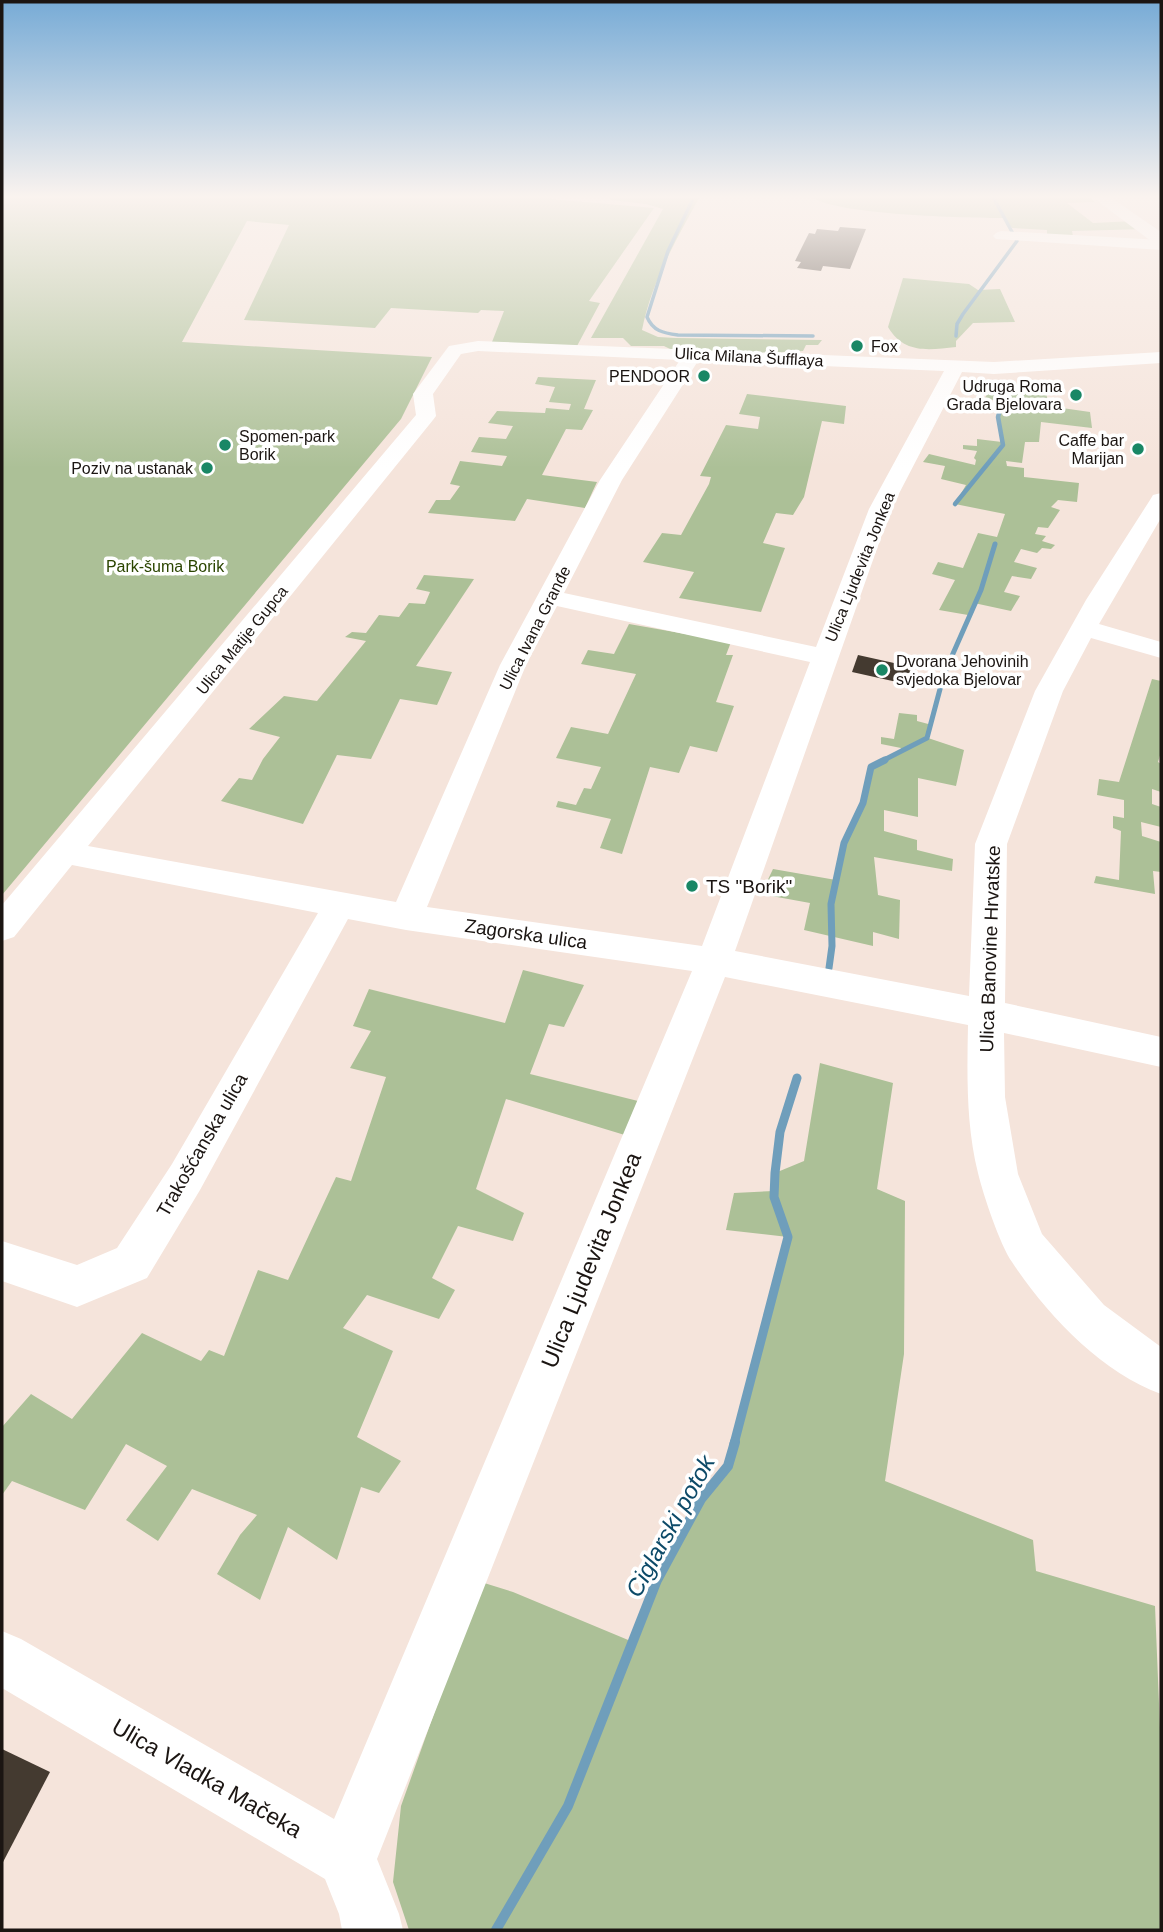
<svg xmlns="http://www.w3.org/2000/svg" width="1163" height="1932" font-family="Arial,sans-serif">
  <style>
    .green { fill: #acc097 }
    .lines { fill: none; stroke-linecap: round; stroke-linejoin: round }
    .stream-far5 { stroke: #6f9ebb; stroke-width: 3.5 }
    .stream-far4 { stroke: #6f9ebb; stroke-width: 4.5 }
    .stream-far3 { stroke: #6f9ebb; stroke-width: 5 }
    .stream-far2 { stroke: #6f9ebb; stroke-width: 7 }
    .stream-far1 { stroke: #6f9ebb; stroke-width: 9 }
    .stream { stroke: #6f9ebb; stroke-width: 10 }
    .building { fill: #443a30 }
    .minor { fill: #fff; fill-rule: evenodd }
    .major { fill: #fff; fill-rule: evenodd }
    .poi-dot { fill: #198765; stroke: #fff; stroke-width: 2.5 }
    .labels { text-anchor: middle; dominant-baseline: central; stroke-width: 7; stroke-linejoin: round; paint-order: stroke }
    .far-poi-label { font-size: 16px; fill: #1b1512; stroke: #fff; text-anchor: end }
    .far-street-label { font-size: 16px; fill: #1b1512; stroke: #fff }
    .far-park-label { font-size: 16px; fill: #2b4500; stroke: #fff }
    .poi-label { font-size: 19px; fill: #1b1512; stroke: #fff; text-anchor: start }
    .street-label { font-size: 19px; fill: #1b1512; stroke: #fff }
    .near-street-label { font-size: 23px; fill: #1b1512; stroke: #fff }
    .near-water-label { font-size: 24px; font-style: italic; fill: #0d4a68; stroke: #fff }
  </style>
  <rect width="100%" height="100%" fill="#f5e4db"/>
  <g class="green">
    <polygon points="2,197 551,197 551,199 654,208 589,301 600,303 577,346 492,342 504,311 481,310 478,313 391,308 375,328 244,320 289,225 247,221 182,342 432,357 401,419 2,895"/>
    <path d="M608 197 699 198C676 240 651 283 642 330L658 337 676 338 822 340 818 345H806L803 351 769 353 674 351 664 346H631L623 338H591L663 209 646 204 611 200Z"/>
    <path d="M812 197H1088L1095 202 1067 203 1093 223 1134 221 1146 229 1072 231 1074 242 1047 240V230L1012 228 1003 218C967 218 836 215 812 197Z"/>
    <path d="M903 278 969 284 978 290 1000 289 1015 322 973 323 956 341V347C928 350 904 354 888 327Z"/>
    <polygon points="538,377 596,380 584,409 593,410 582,430 566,429 542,475 597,482 585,508 527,499 515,521 428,513 436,500 450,500 460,486 450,484 460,461 502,466 507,456 471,452 479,437 506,439 513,426 488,423 497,411 545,413 546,408 569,410 571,404 549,402 555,387 535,384"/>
    <polygon points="1006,383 1013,384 1016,388 1046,389 1048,406 1090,412 1092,428 1041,422 1039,442 1025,442 1022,463 1006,461 1007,466 1024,468 1024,477 1079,483 1077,502 1058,500 1051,507 1060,510 1048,528 1038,527 1035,534 1046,536 1042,541 1055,545 1051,549 1042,548 1037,553 1021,549 1014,562 1037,568 1031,579 1012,576 1004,592 1020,596 1011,611 974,603 968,615 939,610 955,580 932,574 938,562 963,568 978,533 997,537 1005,514 955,504 966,485 941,479 945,466 923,462 929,454 975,465 976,460 974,458 977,451 963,449 963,445 977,446 977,439 1002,442 998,417 1003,401 985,399 988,389 1002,391"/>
    <polygon points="747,394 846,406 844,424 822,421 804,497 793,515 776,513 763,543 785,548 761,612 679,598 694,572 643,562 662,533 681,535 709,484 711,477 700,476 726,425 758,429 760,417 739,414"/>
    <polygon points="424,575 474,579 416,666 452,672 437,705 400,699 371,759 337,755 303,824 221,801 239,778 252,780 263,759 280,737 249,729 284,696 317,701 366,641 345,637 352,632 366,633 379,615 399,617 409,603 425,604 430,592 416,589"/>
    <polygon points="629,624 731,642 726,655 733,655 716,702 734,706 717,752 690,746 679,773 650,767 622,854 600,848 611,819 556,807 558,801 576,805 584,788 591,789 601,767 556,758 571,727 608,734 636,674 581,664 588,650 614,654"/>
    <polygon points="1152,679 1161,681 1161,752 1158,762 1161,764 1161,792 1152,789 1152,804 1161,807 1161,827 1141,822 1142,836 1161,842 1161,872 1153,871 1155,894 1094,883 1096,876 1119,880 1121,831 1113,828 1113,816 1124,818 1124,800 1097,795 1099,779 1119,782"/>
    <polygon points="899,713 917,715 917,721 932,725 928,738 964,750 956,786 918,778 918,817 884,810 884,831 917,840 917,850 953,859 952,871 874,857 878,895 900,900 899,939 873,932 873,946 804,930 810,903 761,894 773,869 836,880 844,843 863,803 871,767 898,755 901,748 881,744 881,737 894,739"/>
    <polygon points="523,970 584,985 564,1027 549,1024 530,1074 638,1101 628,1136 506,1099 476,1189 524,1213 513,1241 458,1226 432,1278 455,1290 439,1319 367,1295 343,1328 393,1351 357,1437 401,1461 379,1493 361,1487 337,1560 288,1527 260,1600 217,1574 240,1535 257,1515 192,1489 158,1541 126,1520 167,1466 126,1444 85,1510 12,1481 2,1495 2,1427 31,1394 72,1419 142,1333 201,1361 209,1350 224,1356 258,1270 288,1280 336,1177 351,1181 386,1077 350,1068 371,1031 353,1026 369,989 505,1023"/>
    <polygon points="820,1063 893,1083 877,1189 905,1201 904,1354 885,1481 1033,1540 1036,1571 1155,1606 1161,1752 1161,1930 409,1930 393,1882 401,1806 481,1582 513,1592 633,1642 657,1580 681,1532 701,1499 728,1466 757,1364 788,1237 726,1230 734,1193 774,1191 775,1173 804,1161"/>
  </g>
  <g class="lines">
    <g class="stream-far5">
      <path d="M692 201 668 251 647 317C653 331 663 333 678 335L813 336"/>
      <polyline points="956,336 957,324 963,314 1017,241 993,197"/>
    </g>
    <polyline class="stream-far4" points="955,504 1003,445 998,417 1004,394"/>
    <polyline class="stream-far3" points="882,761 927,738 944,674 981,590 995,544"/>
    <polyline class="stream-far2" points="829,968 832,946 831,904 844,843 863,803 871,767 885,760"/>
    <polyline class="stream-far1" points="734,1444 788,1237 774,1197 775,1173 780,1132 797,1078"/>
    <polyline class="stream" points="496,1930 568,1806 657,1580 701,1499 728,1466 735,1442"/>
  </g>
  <g class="building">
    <polygon points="840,227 866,229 850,269 823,266 821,271 797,268 801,262 795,261 809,233 815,234 817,229 838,231"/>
    <polygon points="858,655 912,667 906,684 852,672"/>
    <polygon points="2,1749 50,1772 2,1864"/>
  </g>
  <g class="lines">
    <g class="minor">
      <polygon points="1001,231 1161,240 1161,250 996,239 993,236 996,233"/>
      <path d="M478 341 994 362 1161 352V363L994 374 962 372 891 509 735 951 969 996 975 844 1035 691 1086 600 1150 500 1153 495 1161 493V518L1099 624 1161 642V658L1091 638 1063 691 1007 844 1005 1003 1161 1037V1067L1004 1033 1005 1097 1018 1174 1042 1234 1104 1305 1161 1347V1394C1101 1372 1047 1315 1012 1262 1000 1245 983 1194 978 1173 966 1125 967 1074 968 1025L725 977 377 1859 399 1914 403 1930H342L339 1914 325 1879 2 1688V1631L21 1639 334 1819 692 971 406 930 348 919 200 1190 147 1278 77 1307 2 1281V1241L77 1265 117 1248 172 1164 318 913 72 865 14 937 2 941V905L416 415 413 394 449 346ZM478 351 680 360 600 480 500 665 396 902 88 846 433 420 436 416 433 394 461 354ZM698 361 944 371 869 509 816 647 564 593 622 480ZM557 606 810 662 702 946 427 907 526 665Z"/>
    </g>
    <polygon class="major" points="1092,197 1110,197 1161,232 1161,245 1155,244"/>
  </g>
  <linearGradient id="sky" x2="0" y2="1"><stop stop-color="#77abd6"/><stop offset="0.42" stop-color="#faf3ef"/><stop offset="1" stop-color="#faf3ef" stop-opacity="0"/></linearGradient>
  <rect width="1163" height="468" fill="url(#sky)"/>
  <g class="poi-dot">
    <circle cx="857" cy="346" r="7"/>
    <circle cx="704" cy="376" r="7"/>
    <circle cx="1076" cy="395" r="7"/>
    <circle cx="225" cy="445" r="7"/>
    <circle cx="1138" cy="449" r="7"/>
    <circle cx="207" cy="468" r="7"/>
    <circle cx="882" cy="670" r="7"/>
    <circle cx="692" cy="886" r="7"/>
  </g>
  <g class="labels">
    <g class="far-poi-label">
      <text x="871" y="346" text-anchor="start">Fox</text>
      <text x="690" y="376">PENDOOR</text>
      <text x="1062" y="386">Udruga Roma<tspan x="1062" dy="18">Grada Bjelovara</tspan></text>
      <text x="239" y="436" text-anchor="start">Spomen-park<tspan x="239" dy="18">Borik</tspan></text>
      <text x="1124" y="440">Caffe bar<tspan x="1124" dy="18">Marijan</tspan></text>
      <text x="193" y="468">Poziv na ustanak</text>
      <text x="896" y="661" text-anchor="start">Dvorana Jehovinih<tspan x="896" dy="18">svjedoka Bjelovar</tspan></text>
    </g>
    <g class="far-street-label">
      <text transform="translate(749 357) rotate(3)">Ulica Milana Šufflaya</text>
      <text transform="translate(860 567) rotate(-68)">Ulica Ljudevita Jonkea</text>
      <text transform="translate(535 628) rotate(-63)">Ulica Ivana Granđe</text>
      <text transform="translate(242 640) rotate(-51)">Ulica Matije Gupca</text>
    </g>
    <g class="far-park-label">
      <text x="165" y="566">Park-šuma Borik</text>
    </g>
    <g class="poi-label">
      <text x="706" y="886">TS "Borik"</text>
    </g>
    <g class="street-label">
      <text transform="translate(526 934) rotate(8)">Zagorska ulica</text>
      <text transform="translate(990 949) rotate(-88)">Ulica Banovine Hrvatske</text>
      <text transform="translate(202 1145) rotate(-60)">Trakošćanska ulica</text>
    </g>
    <g class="near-street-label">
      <text transform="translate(591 1260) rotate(-68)">Ulica Ljudevita Jonkea</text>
      <text transform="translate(207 1778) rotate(30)">Ulica Vladka Mačeka</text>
    </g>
    <g class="near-water-label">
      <text transform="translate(670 1526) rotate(-61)">Ciglarski potok</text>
    </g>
  </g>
  <rect width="1163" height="1932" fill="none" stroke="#1b1512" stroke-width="7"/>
</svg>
